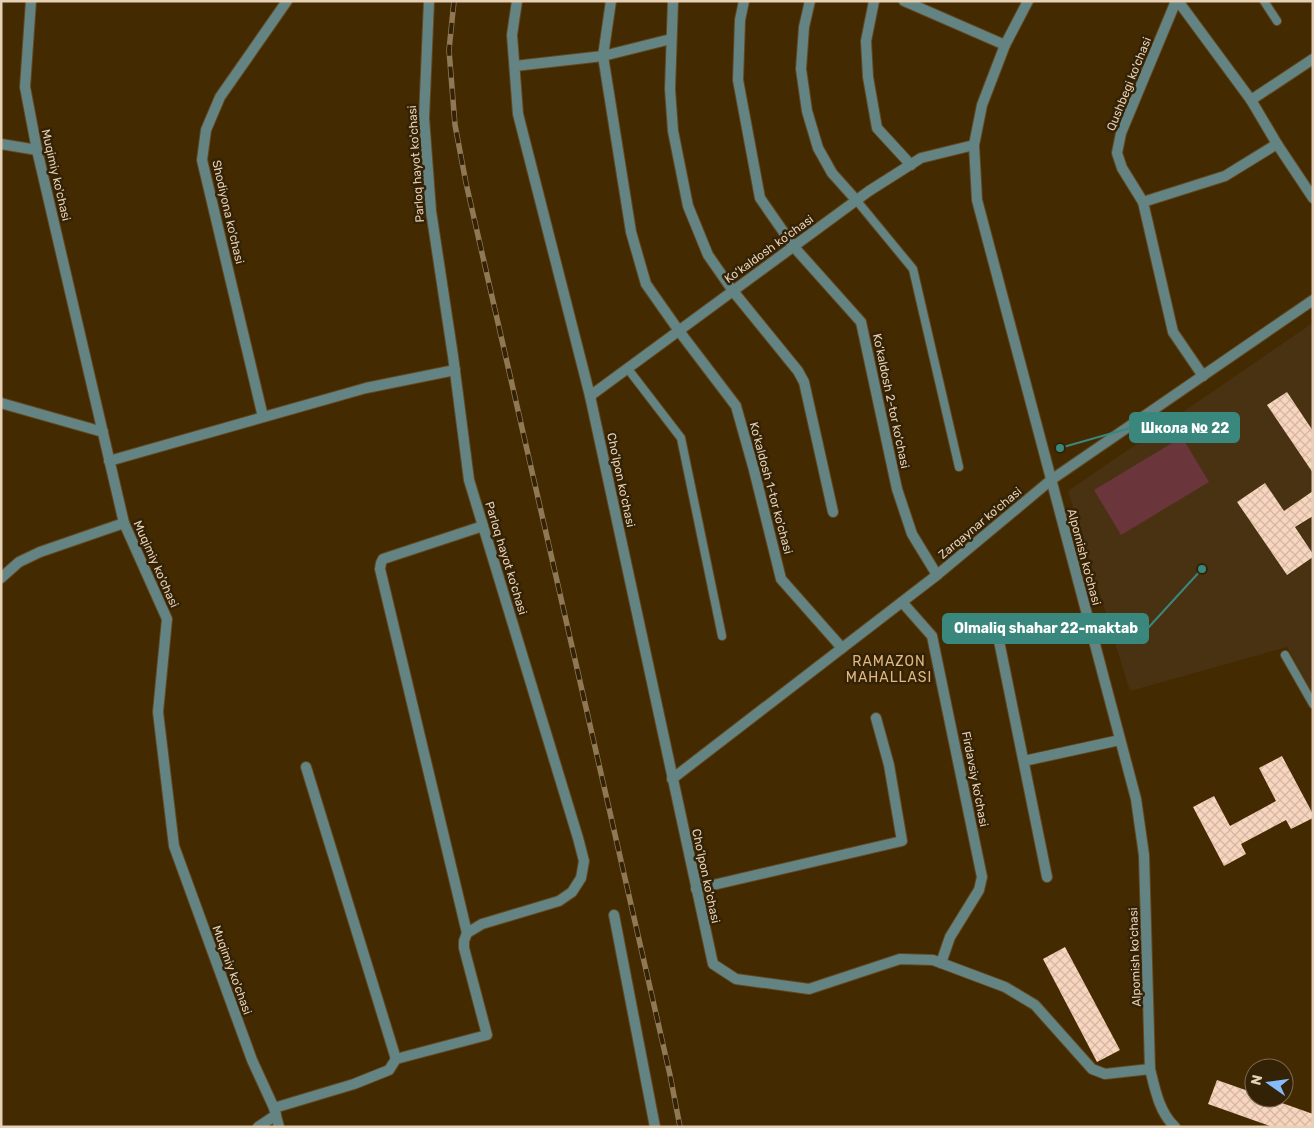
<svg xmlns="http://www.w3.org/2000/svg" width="1314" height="1128" font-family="Rubik,sans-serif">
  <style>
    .built { fill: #483212 }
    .park { fill: #6b353c }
    .building { fill: url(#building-cross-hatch) }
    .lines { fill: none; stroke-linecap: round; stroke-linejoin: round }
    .service-casing { stroke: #614821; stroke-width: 10 }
    .minor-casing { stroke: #614821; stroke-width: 12 }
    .service { stroke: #638483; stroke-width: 8 }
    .minor { stroke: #638483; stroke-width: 10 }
    .rail-casing { stroke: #907855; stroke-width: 5.5 }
    .rail { stroke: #342206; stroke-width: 4; stroke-dasharray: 11; stroke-linecap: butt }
    .labels { text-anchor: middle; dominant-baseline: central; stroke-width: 5; stroke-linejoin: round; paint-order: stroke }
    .street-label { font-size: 12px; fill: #e6d1b7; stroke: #342206 }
    .neighbourhood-label { font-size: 14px; letter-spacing: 1px; fill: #e1b883; stroke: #342206 }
    .leader { fill: none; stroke: #3a887d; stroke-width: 2 }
    .callout-dot { fill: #3a887d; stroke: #342206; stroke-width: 2 }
    .callout { fill: #3a887d; stroke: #3a887d; stroke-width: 2 }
    .callout-label { font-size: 14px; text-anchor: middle; font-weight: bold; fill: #fff }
  </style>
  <defs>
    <pattern id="building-cross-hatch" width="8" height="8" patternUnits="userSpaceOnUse" patternTransform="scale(1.25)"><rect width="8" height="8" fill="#f8d5be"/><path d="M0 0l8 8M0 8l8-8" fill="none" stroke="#d4b7a3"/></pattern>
  </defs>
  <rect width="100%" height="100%" fill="#442a00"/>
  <polygon class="built" points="1311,324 1313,326 1313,694 1287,647 1130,691 1068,491"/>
  <polygon class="park" points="1182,437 1209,482 1121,535 1094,490"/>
  <g class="building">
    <polygon points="1287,392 1313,431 1313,473 1267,405"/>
    <polygon points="1265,483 1284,511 1313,491 1313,516 1295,527 1313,554 1313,557 1287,575 1237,502"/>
    <polygon points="1282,756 1313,814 1313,818 1291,829 1286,820 1241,844 1246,854 1224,866 1193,807 1214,796 1230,826 1276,801 1259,768"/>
    <polygon points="1065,947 1120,1050 1097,1062 1043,959"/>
    <polygon points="1217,1080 1254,1093 1254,1098 1268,1098 1313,1114 1313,1127 1273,1127 1208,1104"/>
  </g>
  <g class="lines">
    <defs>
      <g id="service">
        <polyline points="1264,1 1277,21"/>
        <polyline points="857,201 913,269 959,467"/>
        <polyline points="628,369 681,438 722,636"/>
        <polyline points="1285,655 1313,704"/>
      </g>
      <g id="minor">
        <polyline points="31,1 25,87 37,150 124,523 167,619 158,712 174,846 252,1060 274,1108 279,1127"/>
        <polyline points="517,1 512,35 518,114 590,396 713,964 736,979 809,989 900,959 933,960 1005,987 1035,1005 1092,1069 1105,1074 1150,1069"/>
        <polyline points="611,1 603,56 631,232 646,284 679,331 736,406 754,470 781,579 842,648"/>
        <polyline points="673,1 670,89 673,131 688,206 708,255 733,291 798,371 804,382 833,512"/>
        <polyline points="744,1 740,20 738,80 760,198 794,247 861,322 897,489 912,534 937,575"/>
        <polyline points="810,1 804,27 801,69 807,111 818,148 832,173 857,201"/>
        <polyline points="874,1 866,41 868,77 877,128 911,165"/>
        <polyline points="904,1 1005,45"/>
        <path d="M1028 1 1005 45 982 105 974 145 977 200 1136 799 1144 855 1150 1069C1155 1089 1159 1112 1175 1127"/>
        <polyline points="1176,1 1121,133 1117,153 1122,168 1143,202 1173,332 1203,376"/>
        <polyline points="1178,1 1251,100 1277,144 1313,198"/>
        <polyline points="515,66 603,56 671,39"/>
        <polyline points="1251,100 1313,59"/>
        <polyline points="1,144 37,150"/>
        <polyline points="1143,202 1225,176 1277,144"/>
        <polyline points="590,396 869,191 921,158 974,145"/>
        <polyline points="1,403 103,432"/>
        <polyline points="263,417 202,160 206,130 220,97 287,1"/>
        <polyline points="109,461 366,388 455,370"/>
        <polyline points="1,578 19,562 40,552 124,523"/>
        <polyline points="902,602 932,636 982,877 979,890 950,937 941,963"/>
        <polyline points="998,636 1047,877"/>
        <polyline points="1024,761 1120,740"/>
        <polyline points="306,767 396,1059"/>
        <polyline points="672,779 937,575 1051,480 1313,300"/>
        <polyline points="696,889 902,841 889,765 876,718"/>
        <polyline points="614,915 655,1127"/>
        <polyline points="467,933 380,569 381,563 383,559 483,526"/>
        <polyline points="274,1108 354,1084 389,1070 396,1059 487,1035 464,948 464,941 467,933 482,924 559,901 572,892 581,878 584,861 578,838 469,480 453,356 431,211 424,118 429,1"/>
        <polyline points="258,1127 276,1115"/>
      </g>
    </defs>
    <use href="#service" class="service-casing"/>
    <use href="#minor" class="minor-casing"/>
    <use href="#service" class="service"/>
    <use href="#minor" class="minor"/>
    <defs>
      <polyline id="rail" points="454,1 449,50 455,125 466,183 670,1075 680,1127"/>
    </defs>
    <use href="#rail" class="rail-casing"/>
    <use href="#rail" class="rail"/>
  </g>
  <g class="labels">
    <g class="street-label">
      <text transform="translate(1129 84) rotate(-68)">Qushbegi ko'chasi</text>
      <text transform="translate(416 164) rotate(-94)">Parloq hayot ko'chasi</text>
      <text transform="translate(56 175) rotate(77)">Muqimiy ko'chasi</text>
      <text transform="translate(228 212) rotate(77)">Shodiyona ko'chasi</text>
      <text transform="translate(769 249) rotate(-36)">Ko‘kaldosh ko'chasi</text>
      <text transform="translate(891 401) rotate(78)">Ko‘kaldosh 2-tor ko'chasi</text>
      <text transform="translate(621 480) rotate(78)">Cho‘lpon ko'chasi</text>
      <text transform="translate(771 488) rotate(75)">Ko‘kaldosh 1-tor ko'chasi</text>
      <text transform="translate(980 523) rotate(-40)">Zarqaynar ko'chasi</text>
      <text transform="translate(1084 557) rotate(75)">Alpomish ko'chasi</text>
      <text transform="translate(506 558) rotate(73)">Parloq hayot ko'chasi</text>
      <text transform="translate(156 564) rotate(66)">Muqimiy ko'chasi</text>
      <text transform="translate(975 779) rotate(79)">Firdavsiy ko'chasi</text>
      <text transform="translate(706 876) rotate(78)">Cho‘lpon ko'chasi</text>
      <text transform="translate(1135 957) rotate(-92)">Alpomish ko'chasi</text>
      <text transform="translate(232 970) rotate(70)">Muqimiy ko'chasi</text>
    </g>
    <g class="neighbourhood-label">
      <text x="889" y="661">RAMAZON<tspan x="889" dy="16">MAHALLASI</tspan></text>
    </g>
  </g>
  <path class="leader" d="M1060 448L1130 428M1202 569L1148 628"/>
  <g class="callout-dot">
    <circle cx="1060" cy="448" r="5"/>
    <circle cx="1202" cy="569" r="5"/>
  </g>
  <g class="callout">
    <rect x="1130" y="413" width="109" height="29" rx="5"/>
    <rect x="943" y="614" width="205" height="29" rx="5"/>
  </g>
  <g class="callout-label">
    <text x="1185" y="433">Школа № 22</text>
    <text x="1046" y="633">Olmaliq shahar 22-maktab</text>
  </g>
  <rect width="1314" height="1128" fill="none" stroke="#e6d1b7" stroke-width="5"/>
  <g transform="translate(1269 1083) rotate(284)"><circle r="24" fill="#342206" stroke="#7b684d"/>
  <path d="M0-4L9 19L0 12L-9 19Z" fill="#86bbfb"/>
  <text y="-8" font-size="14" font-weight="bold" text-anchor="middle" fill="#e6d1b7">N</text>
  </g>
</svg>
